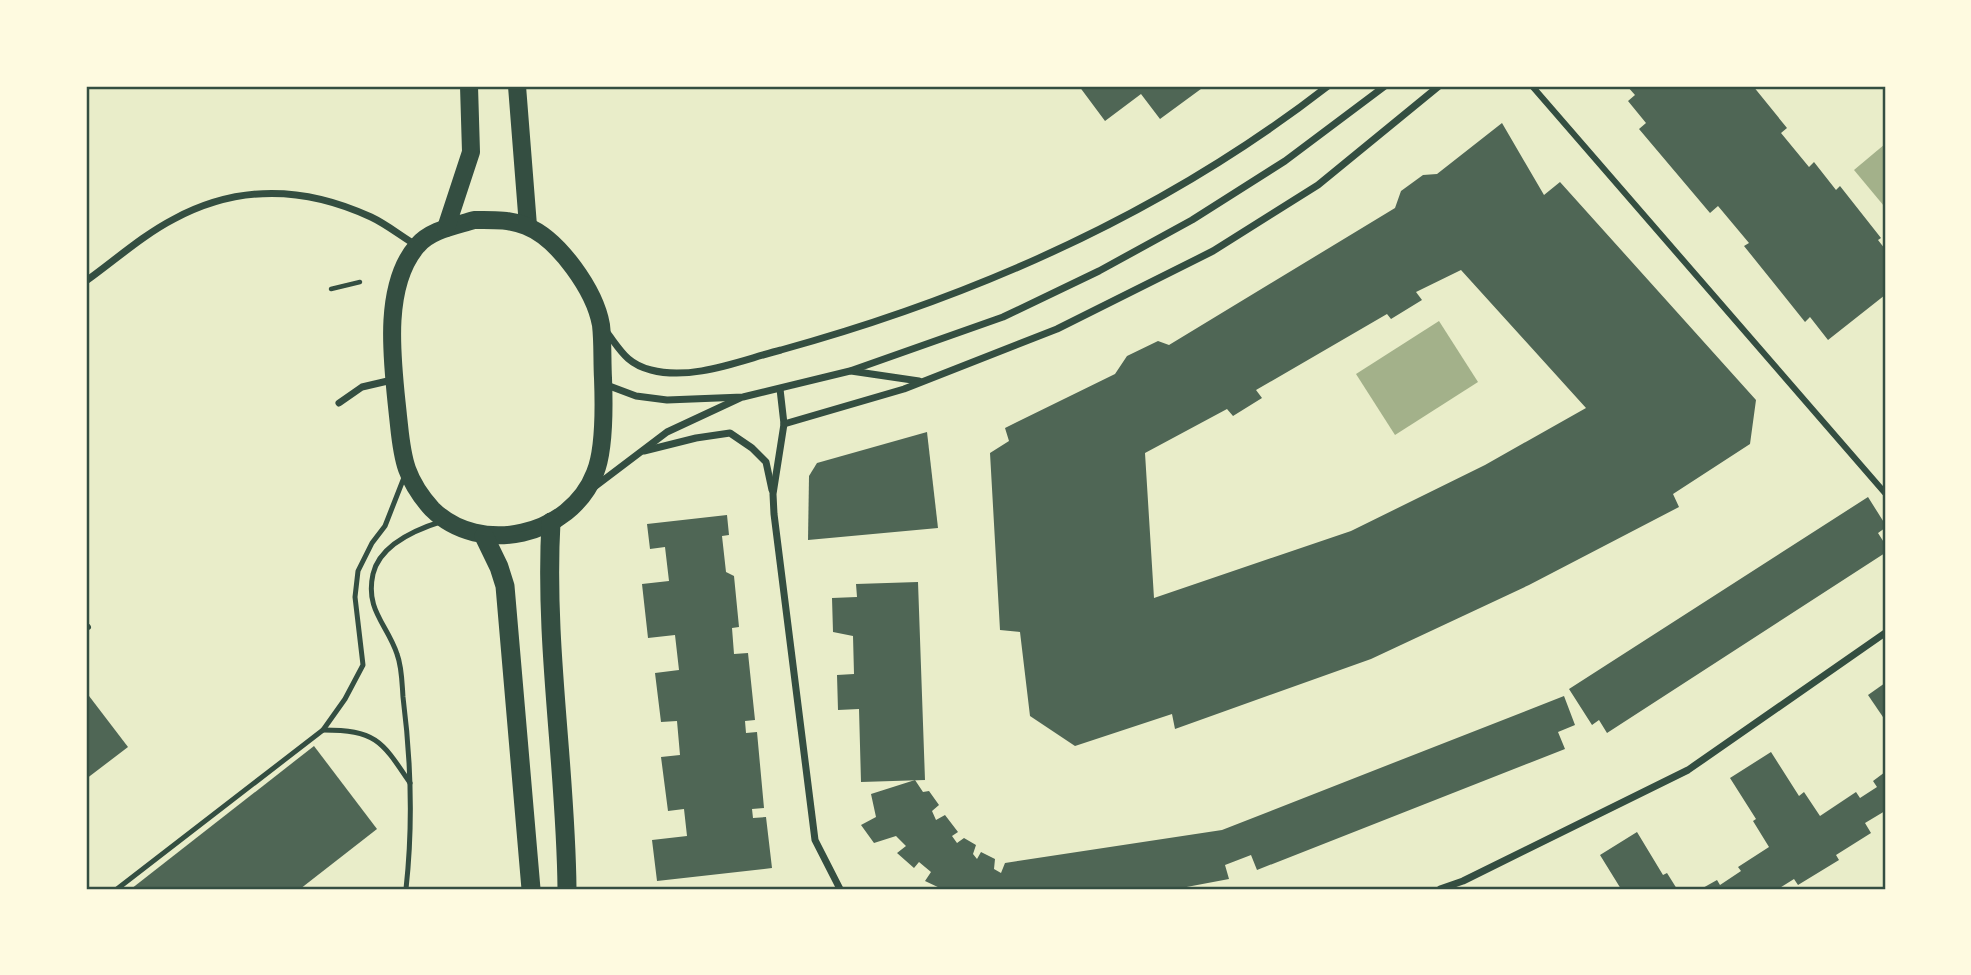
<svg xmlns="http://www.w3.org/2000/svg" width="1971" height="975" font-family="Bitter,serif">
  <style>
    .water { fill: #a3b18a }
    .building { fill: #4f6655; fill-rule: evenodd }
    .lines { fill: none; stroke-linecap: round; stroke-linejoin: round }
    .path { stroke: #344e41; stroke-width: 4.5 }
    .service { stroke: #344e41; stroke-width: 5 }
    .pedestrian { stroke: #344e41; stroke-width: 6 }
    .minor { stroke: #344e41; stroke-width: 7 }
    .primary { stroke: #344e41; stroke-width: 18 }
    .trunk { stroke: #344e41; stroke-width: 19 }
    .neatline { fill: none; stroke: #344e41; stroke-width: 2.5 }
  </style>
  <rect width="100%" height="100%" fill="#e9edc9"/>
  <g class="water">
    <polygon points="1885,144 1885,205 1884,206 1854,170"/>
    <polygon points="1439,321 1478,382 1395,435 1356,374"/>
  </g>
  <g class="building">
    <polygon points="1079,86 1205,86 1160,119 1141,94 1105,121"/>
    <polygon points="1627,86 1753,86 1787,128 1781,133 1809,167 1814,162 1836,190 1840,186 1881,238 1878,240 1885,249 1885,295 1828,340 1810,317 1805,322 1744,246 1749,243 1718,206 1710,213 1639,129 1646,123 1628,101 1635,95"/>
    <path d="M1502 123 1544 195 1560 182 1756 400 1750 444 1673 494 1679 507 1529 585 1371 659 1175 729 1172 714 1075 746 1030 716 1020 632 1000 630 990 453 1009 441 1005 428 1115 374 1127 356 1158 341 1169 345 1395 208 1401 191 1423 175 1437 174ZM1461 270 1586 408 1485 465 1351 531 1154 598 1145 453 1227 409 1233 416 1262 398 1256 390 1387 314 1391 319 1422 300 1416 292Z"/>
    <polygon points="927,432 938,528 808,540 809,476 817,463"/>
    <polygon points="1868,497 1885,524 1885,528 1878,533 1885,544 1885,553 1607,733 1599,720 1592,725 1569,689"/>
    <polygon points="727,515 729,535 722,536 726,572 734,576 739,627 732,628 734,654 748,653 755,720 745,721 746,733 757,732 764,808 752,809 753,818 766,817 772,868 657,881 652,840 687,836 684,809 668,811 661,757 680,755 677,721 661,722 655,673 679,670 675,635 648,638 642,584 669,581 665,547 650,549 647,524"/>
    <polygon points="918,582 925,780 861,782 859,709 838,710 837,675 854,674 853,636 833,632 832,598 857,597 856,584"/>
    <polygon points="1885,683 1885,720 1868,695"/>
    <polygon points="86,692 128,747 86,779"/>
    <polygon points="1564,696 1575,725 1558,732 1565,749 1257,870 1251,855 1225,865 1229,879 1176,889 958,889 954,887 951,889 942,889 925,881 931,872 919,862 914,868 897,853 906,846 896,836 874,843 861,825 876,817 871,794 915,780 923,792 929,791 939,805 932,811 936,820 945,815 958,832 952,836 957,843 964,838 976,845 973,854 977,859 981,852 995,859 994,869 1001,873 1005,863 1222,830"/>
    <polygon points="314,746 377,829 300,889 131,889"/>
    <polygon points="1771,752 1799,796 1804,792 1820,816 1856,792 1860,798 1877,787 1873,781 1885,772 1885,811 1865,823 1871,833 1836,855 1839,860 1798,885 1794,879 1778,889 1701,889 1717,880 1720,885 1741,871 1738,867 1769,847 1753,821 1756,819 1730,778"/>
    <polygon points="1637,832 1663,875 1667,873 1677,889 1621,889 1600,855"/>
  </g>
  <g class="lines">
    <polyline class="path" points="331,289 360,282"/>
    <g class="service">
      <path d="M323 730C376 730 382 741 410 783"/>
      <polyline points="117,889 323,730 345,699 363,665 355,597 358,571 372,543 385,526 405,475"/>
      <path d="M406 889C413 826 411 760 403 697 402 683 402 667 397 654 387 624 365 610 373 574 380 544 417 529 443 521"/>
    </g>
    <g class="pedestrian">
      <polyline points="1532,86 1885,493"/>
      <polyline points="86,628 88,627"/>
    </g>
    <g class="minor">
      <path d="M86 281C114 261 143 235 174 219 239 184 304 186 371 217 386 224 401 236 416 245"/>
      <path d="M605 330C620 349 626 364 651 370 693 381 741 360 781 350 977 296 1167 211 1328 86"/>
      <polyline points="851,371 919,381"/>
      <polyline points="604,384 636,396 667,400 743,397 850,371 1003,317 1099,271 1192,220 1285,161 1385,86"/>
      <polyline points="780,389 784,424 773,494 774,514 815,840 840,889"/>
      <polyline points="339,403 362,387 392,380"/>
      <polyline points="784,424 904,389 1057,329 1213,251 1318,185 1439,86"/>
      <polyline points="644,451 696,438 730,433 752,448 766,462 772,490"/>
      <polyline points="593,488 667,432 740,398"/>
      <polyline points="1440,889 1463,881 1688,770 1885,633"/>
    </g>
    <g class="primary">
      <polyline points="517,86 528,226"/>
      <path d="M474 220C492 220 509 219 526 226 559 239 595 291 601 325 603 342 602 361 603 378 604 404 605 449 595 473 571 536 480 557 432 509 422 498 412 483 407 469 401 452 400 433 398 416 393 366 381 288 417 246 430 230 455 226 474 220Z"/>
      <polyline points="446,228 471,152 469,86"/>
    </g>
    <g class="trunk">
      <path d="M551 522C544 645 566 767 567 889"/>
      <polyline points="484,536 499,567 505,586 531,889"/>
    </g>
  </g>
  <rect width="1971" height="975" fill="none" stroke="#fefae0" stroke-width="175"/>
  <rect x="88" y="88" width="1796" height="800" class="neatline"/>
</svg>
